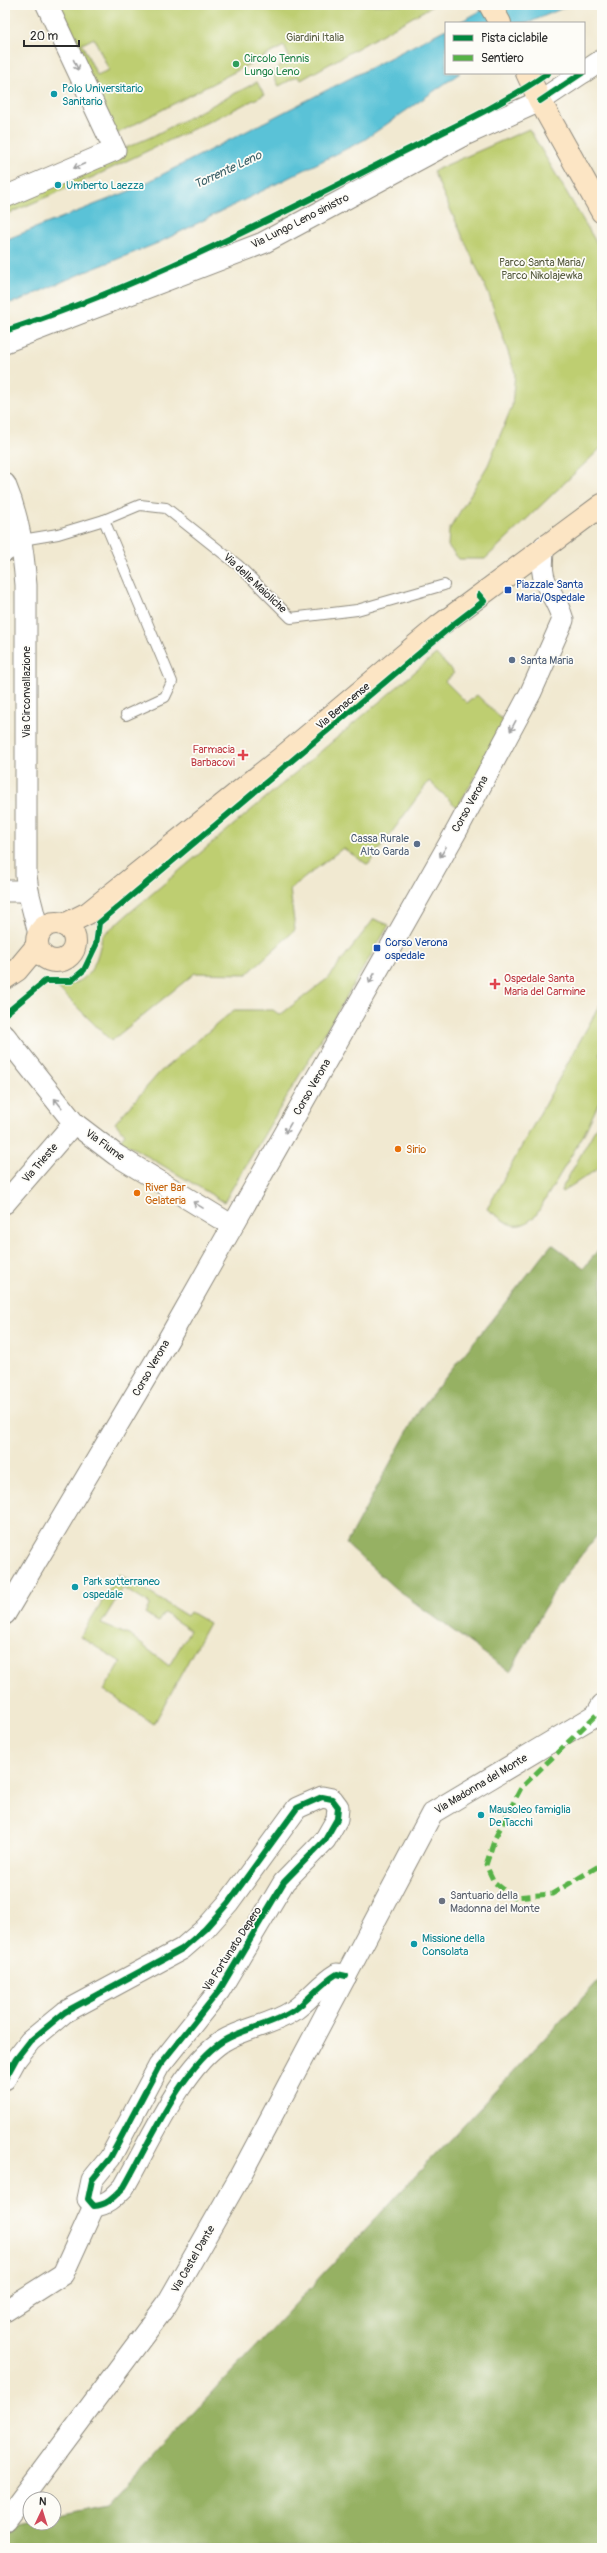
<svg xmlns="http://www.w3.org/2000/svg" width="607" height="2553" font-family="Pangolin,sans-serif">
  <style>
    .green { fill: #bece71; stroke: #747c4e; fill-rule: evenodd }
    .forest { fill: #96b163; stroke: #606e47 }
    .water { fill: #5ac2d7; stroke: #427681 }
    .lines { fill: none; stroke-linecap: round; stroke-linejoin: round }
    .lane-casing { stroke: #8e8a7e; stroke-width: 12 }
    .street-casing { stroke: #8e8a7e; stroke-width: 23 }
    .secondary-casing { stroke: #8e8a7e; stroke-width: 24 }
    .lane { stroke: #fff; stroke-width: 10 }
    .street { stroke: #fff; stroke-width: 21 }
    .secondary { stroke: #fce5c4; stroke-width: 22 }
    .quiet { stroke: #56b246; stroke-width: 5; stroke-dasharray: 10 5; stroke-linecap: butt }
    .cycleway-casing { stroke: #fdfcf7; stroke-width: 8 }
    .cycleway { stroke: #00873e; stroke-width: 6 }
    .oneway { stroke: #a0a0a0 }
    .leisure-dot { fill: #2e9e5b; stroke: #fdfcf7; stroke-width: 1.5 }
    .culture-dot { fill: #0f9aa8; stroke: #fdfcf7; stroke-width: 1.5 }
    .transit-dot { fill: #1a4fb4; stroke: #fdfcf7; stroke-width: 1.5 }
    .service-dot { fill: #5c6f8a; stroke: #fdfcf7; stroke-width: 1.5 }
    .health-dot { fill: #e0444e; stroke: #fdfcf7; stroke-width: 1.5 }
    .food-dot { fill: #e8710a; stroke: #fdfcf7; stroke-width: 1.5 }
    .worship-dot { fill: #6b7280; stroke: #fdfcf7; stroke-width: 1.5 }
    .labels { text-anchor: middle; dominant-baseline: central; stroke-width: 3.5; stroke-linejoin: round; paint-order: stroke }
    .park-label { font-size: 11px; fill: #575c40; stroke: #fdfcf7 }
    .leisure-label { font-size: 11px; fill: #27864d; stroke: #fdfcf7; text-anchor: start }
    .culture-label { font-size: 11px; fill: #0d838f; stroke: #fdfcf7; text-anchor: start }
    .street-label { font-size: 11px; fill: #2b2b2b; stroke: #fdfcf7 }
    .transit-label { font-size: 11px; fill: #164399; stroke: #fdfcf7; text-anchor: start }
    .service-label { font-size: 11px; fill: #4e5e75; stroke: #fdfcf7; text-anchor: start }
    .health-label { font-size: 11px; fill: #be3a42; stroke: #fdfcf7; text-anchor: end }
    .food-label { font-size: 11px; fill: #c56008; stroke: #fdfcf7; text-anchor: start }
    .worship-label { font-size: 11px; fill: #5b616d; stroke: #fdfcf7; text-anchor: start }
    .water-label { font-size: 12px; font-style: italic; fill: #3b6067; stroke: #fdfcf7 }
  </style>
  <rect width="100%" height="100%" fill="#fdfcf7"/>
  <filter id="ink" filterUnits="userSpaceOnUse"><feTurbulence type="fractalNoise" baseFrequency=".025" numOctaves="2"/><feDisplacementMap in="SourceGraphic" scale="8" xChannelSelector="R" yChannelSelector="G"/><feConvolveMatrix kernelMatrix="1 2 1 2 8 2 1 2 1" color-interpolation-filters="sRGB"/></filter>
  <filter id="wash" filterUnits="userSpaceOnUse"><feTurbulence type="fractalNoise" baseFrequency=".012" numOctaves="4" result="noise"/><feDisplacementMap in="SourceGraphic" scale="16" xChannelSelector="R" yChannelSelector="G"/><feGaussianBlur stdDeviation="0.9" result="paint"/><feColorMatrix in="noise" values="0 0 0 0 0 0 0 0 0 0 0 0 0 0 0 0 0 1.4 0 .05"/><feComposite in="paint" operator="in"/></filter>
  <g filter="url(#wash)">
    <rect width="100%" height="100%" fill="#f1e9d1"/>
    <g class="green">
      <path d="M52 5H434L301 80 298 76 279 86 272 73 289 57 284 46 116 134ZM94 38 109 70 97 75 82 44Z"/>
      <polygon points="257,82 264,95 93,177 5,215 5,200 151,137"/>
      <polygon points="529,129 602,252 602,447 485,559 459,559 448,546 449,530 488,465 512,406 515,373 489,295 433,171"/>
      <path d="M436 654 454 673 445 681 467 703 477 695 507 724 457 807 429 781 368 865 343 848 290 889 295 930 247 974 195 973 111 1041 52 982C57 983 66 985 71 984 93 980 99 954 102 936Z"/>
      <polygon points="374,919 389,925 224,1202 120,1140 125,1134 115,1123 160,1072 234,1010 273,1010 280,1015 327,979"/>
      <path d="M602 1001V1050L599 1055 602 1057V1096L584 1134 536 1215C516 1235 507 1222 487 1209Z"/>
      <polygon points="602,1117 602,1166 562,1192 561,1190"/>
      <path d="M119 1574 187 1616 190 1612 209 1623 154 1724 104 1690 121 1662 80 1637ZM123 1588 150 1604 145 1613 158 1622 164 1613 190 1630 169 1666 131 1636 101 1624Z"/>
    </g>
    <g class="forest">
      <polygon points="552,1244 584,1268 602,1245 602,1529 557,1586 510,1672 396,1589 346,1544 418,1412"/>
      <polygon points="602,1977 602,2548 5,2548 5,2526 30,2520 30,2523 54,2523 54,2516 107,2505"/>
    </g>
    <g class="water">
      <polygon points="492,5 570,5 528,23 458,23"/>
      <polygon points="446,29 446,73 460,73 364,140 158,243 80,274 18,301 5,304 5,240 132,190"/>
    </g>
  </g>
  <g filter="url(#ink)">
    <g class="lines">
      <defs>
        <g id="lane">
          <polyline points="104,520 172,682 165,697 126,715"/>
          <polyline points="22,540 58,534 104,520 140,505 166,508 239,566 291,618 357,610 444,585"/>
        </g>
        <g id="street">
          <polyline points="584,72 602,60"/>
          <polyline points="5,197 115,150 47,5"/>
          <polyline points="5,342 263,243 460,137 540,101 582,73"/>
          <path d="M5 484C19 517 23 549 26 585V875L28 891 39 934"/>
          <polyline points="5,551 22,540"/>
          <polyline points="5,891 28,891"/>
          <polyline points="5,1036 74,1123 116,1155 231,1225"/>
          <polyline points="5,1203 74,1123"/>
          <path d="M5 1614 168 1340 457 830 531 692 563 620C553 586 537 588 544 546"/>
          <path d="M5 2079 16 2059 30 2041 65 2012 182 1949 205 1929 228 1903 297 1808 322 1797 332 1799 338 1807 337 1819 325 1840 284 1882 219 1991 159 2066 110 2158 92 2180 88 2199 94 2206C108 2205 115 2196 124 2187 149 2144 181 2068 223 2041 244 2028 272 2025 293 2011 309 2000 320 1984 337 1974L346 1976"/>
          <polyline points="5,2311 63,2274 94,2206"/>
          <polyline points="5,2521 167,2304 239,2178 432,1813 596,1715 602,1705"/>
        </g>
        <g id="secondary">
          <polyline points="490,5 500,23"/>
          <polyline points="527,73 540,101 602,212"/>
          <circle cx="56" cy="942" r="19"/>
          <polyline points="64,925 88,913 280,759 439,626 602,505"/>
          <polyline points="5,978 17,970 37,946"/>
        </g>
      </defs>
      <use href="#lane" class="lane-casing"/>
      <use href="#street" class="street-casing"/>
      <use href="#secondary" class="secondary-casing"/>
      <use href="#lane" class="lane"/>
      <use href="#street" class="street"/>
      <use href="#secondary" class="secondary"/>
      <polyline class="quiet" points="596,1715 521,1788 495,1838 486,1865 494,1882 513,1897 552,1894 602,1864"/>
      <defs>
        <g id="cycleway">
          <polyline points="540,101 582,73"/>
          <path d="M5 331C136 288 260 225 383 162 437 134 498 108 548 73"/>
          <polyline points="5,1014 45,981 71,981 84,970 96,945 99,923 454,624 484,601 479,595"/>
          <path d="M5 2079 16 2059 30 2041 65 2012 182 1949 205 1929 228 1903 297 1808 322 1797 332 1799 338 1807 337 1819 325 1840 284 1882 219 1991 159 2066 110 2158 92 2180 88 2199 94 2206C108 2205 115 2196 124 2187 149 2144 181 2068 223 2041 244 2028 272 2025 293 2011 309 2000 320 1984 337 1974L346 1976"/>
        </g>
      </defs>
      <use href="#cycleway" class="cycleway-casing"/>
      <use href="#cycleway" class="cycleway"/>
    </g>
    <defs><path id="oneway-shaft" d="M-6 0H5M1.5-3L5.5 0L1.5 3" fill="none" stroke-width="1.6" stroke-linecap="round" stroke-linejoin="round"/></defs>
    <g class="oneway">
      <use href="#oneway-shaft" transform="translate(76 65) rotate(65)"/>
      <use href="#oneway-shaft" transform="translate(79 166) rotate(157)"/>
      <use href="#oneway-shaft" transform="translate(513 726) rotate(118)"/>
      <use href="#oneway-shaft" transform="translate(443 852) rotate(121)"/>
      <use href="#oneway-shaft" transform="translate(372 978) rotate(119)"/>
      <use href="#oneway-shaft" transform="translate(58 1103) rotate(-129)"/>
      <use href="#oneway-shaft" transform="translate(288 1128) rotate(120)"/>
      <use href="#oneway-shaft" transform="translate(198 1205) rotate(-148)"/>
    </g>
  </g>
  <circle class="leisure-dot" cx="236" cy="64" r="4"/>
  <g class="culture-dot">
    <circle cx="54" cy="94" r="4"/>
    <circle cx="58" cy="185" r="4"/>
    <circle cx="75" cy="1587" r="4"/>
    <circle cx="481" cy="1815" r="4"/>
    <circle cx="414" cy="1944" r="4"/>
  </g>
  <g class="transit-dot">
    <rect x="504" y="586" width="8" height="8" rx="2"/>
    <rect x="373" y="944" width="8" height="8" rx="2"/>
  </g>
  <g class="service-dot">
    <circle cx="512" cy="660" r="4"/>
    <circle cx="417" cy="844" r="4"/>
  </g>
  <g class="health-dot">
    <path d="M241 749h4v4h4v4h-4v4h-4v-4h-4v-4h4z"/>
    <path d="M493 978h4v4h4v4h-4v4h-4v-4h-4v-4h4z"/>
  </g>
  <g class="food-dot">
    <circle cx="398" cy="1149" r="4"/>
    <circle cx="137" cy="1193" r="4"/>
  </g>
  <circle class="worship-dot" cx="442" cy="1901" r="4"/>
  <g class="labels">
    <g class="park-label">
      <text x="315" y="37">Giardini Italia</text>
      <text x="542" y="262">Parco Santa Maria/<tspan x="542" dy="13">Parco Nikolajewka</tspan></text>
    </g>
    <g class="leisure-label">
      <text x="244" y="58">Circolo Tennis<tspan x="244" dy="13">Lungo Leno</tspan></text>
    </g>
    <g class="culture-label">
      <text x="62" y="88">Polo Universitario<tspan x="62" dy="13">Sanitario</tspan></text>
      <text x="66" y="185">Umberto Laezza</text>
      <text x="83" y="1581">Park sotterraneo<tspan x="83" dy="13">ospedale</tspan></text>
      <text x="489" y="1809">Mausoleo famiglia<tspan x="489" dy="13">De Tacchi</tspan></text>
      <text x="422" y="1938">Missione della<tspan x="422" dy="13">Consolata</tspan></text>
    </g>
    <g class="street-label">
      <text transform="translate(300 221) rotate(-27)">Via Lungo Leno sinistro</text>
      <text transform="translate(255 583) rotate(43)">Via delle Maioliche</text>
      <text transform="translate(26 692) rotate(-90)">Via Circonvallazione</text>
      <text transform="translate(343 706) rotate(-40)">Via Benacense</text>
      <text transform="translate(470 804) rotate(-61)">Corso Verona</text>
      <text transform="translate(312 1087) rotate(-60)">Corso Verona</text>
      <text transform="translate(105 1145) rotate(36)">Via Fiume</text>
      <text transform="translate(40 1163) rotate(-49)">Via Trieste</text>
      <text transform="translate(151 1368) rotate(-60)">Corso Verona</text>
      <text transform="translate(481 1784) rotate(-31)">Via Madonna del Monte</text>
      <text transform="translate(232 1949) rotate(-57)">Via Fortunato Depero</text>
      <text transform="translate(193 2259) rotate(-60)">Via Castel Dante</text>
    </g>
    <g class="transit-label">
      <text x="516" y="584">Piazzale Santa<tspan x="516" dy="13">Maria/Ospedale</tspan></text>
      <text x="385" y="942">Corso Verona<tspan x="385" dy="13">ospedale</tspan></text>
    </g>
    <g class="service-label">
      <text x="520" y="660">Santa Maria</text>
      <text x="409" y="838" text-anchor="end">Cassa Rurale<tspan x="409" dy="13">Alto Garda</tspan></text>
    </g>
    <g class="health-label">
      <text x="235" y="749">Farmacia<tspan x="235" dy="13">Barbacovi</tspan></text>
      <text x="504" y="978" text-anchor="start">Ospedale Santa<tspan x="504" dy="13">Maria del Carmine</tspan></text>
    </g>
    <g class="food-label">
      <text x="406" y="1149">Sirio</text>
      <text x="145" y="1187">River Bar<tspan x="145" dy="13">Gelateria</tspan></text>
    </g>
    <g class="worship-label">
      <text x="450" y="1895">Santuario della<tspan x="450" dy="13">Madonna del Monte</tspan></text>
    </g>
    <g class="water-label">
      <text transform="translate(228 170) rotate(-25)">Torrente Leno</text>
    </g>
  </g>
  <rect width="607" height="2553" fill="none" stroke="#fdfcf7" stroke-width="20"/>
  <rect x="445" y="22" width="140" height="52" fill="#fdfcf7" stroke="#a9a8a5"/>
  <rect x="453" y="35" width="20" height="6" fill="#00873e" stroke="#a9a8a5"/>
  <text x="481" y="42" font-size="12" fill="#2b2b2b">Pista ciclabile</text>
  <rect x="453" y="55" width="20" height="6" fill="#56b246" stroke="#a9a8a5"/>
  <text x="481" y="62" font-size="12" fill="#2b2b2b">Sentiero</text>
  <g transform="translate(42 2511) rotate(4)"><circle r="19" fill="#fdfcf7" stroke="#a9a8a5"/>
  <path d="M0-3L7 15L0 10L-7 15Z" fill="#d1495b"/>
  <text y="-6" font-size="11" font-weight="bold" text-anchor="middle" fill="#2b2b2b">N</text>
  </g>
  <path d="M24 40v6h55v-6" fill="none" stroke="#2b2b2b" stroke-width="2"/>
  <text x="30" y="40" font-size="12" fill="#2b2b2b" stroke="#fdfcf7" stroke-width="3" paint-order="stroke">20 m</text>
</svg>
